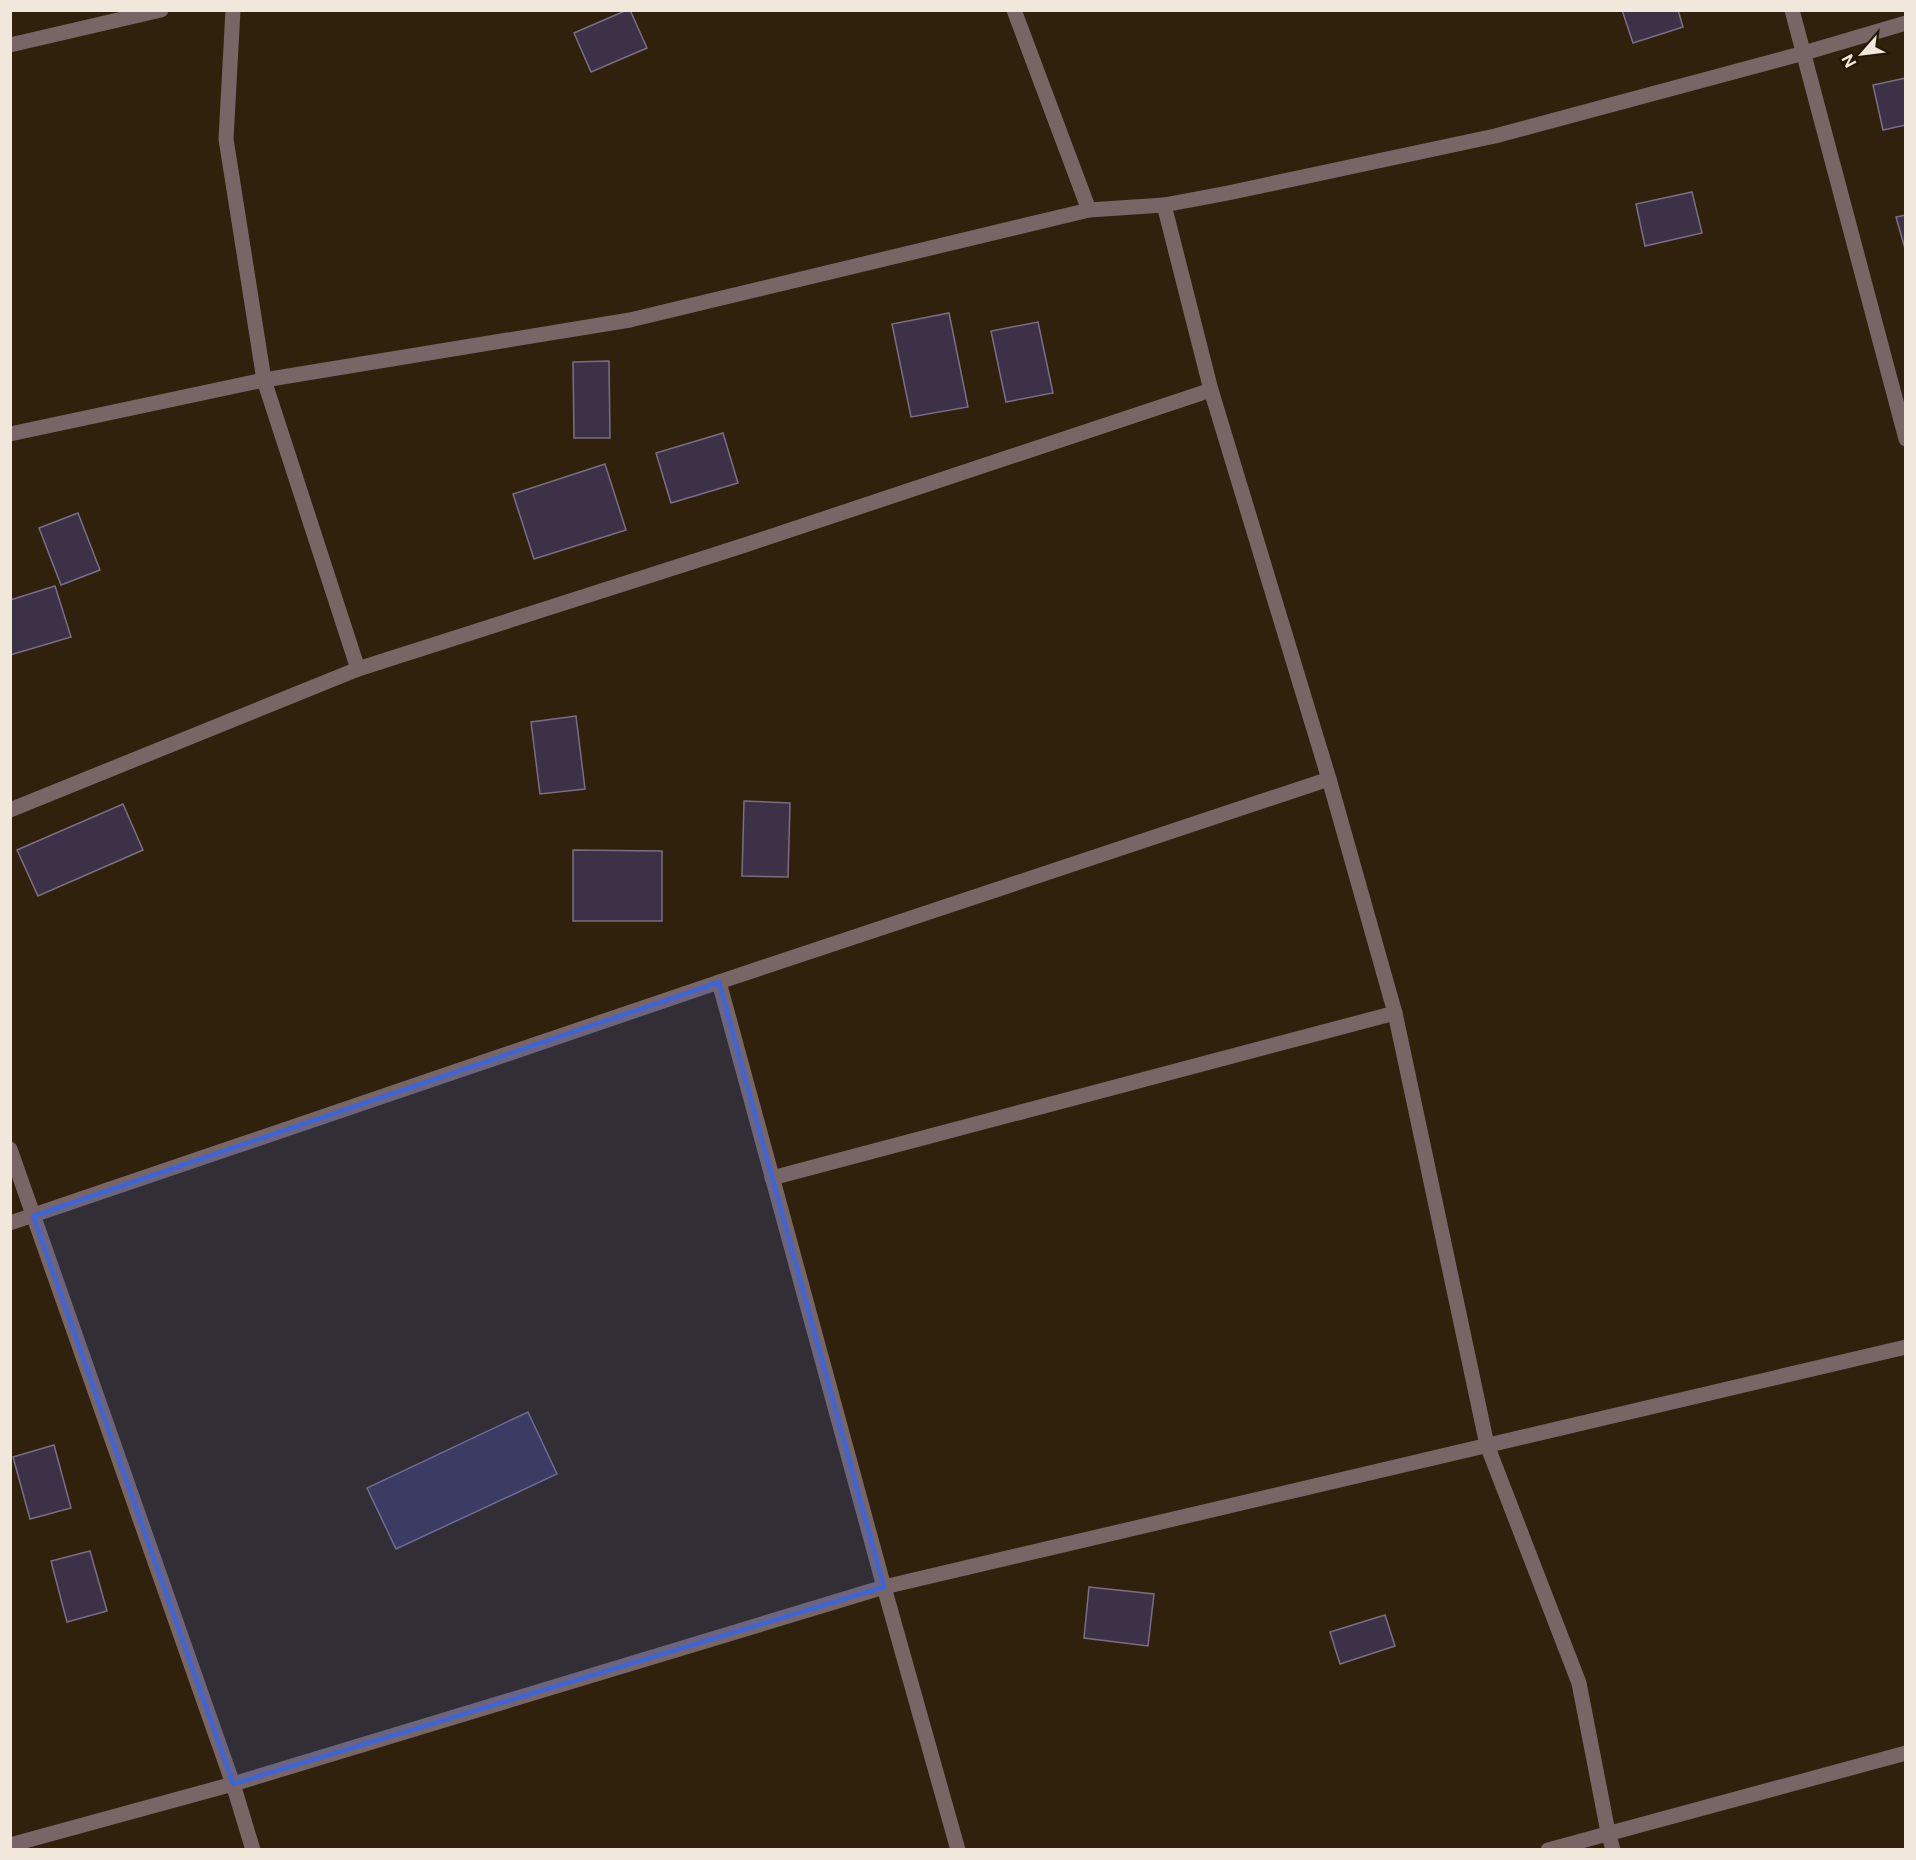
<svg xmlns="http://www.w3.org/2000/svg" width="1916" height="1860" font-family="'Public Sans',sans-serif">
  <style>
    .building { fill: #3c3146; stroke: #7a6e85; stroke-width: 1.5 }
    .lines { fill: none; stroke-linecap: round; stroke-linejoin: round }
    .minor { stroke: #786566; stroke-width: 15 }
    .marked { fill: #3d65d8; fill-opacity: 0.2; stroke: #3d65d8; stroke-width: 4.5; stroke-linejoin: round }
  </style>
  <rect width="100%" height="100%" fill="#30210d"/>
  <g class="building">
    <polygon points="627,10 630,10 647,48 591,72 574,33"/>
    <polygon points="1622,10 1678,10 1683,27 1633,43"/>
    <polygon points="1906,78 1906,125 1883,130 1873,85"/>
    <polygon points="1692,192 1702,233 1645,246 1636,204"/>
    <polygon points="1906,215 1906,252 1896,217"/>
    <polygon points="949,313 968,407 911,417 892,324"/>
    <polygon points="1038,322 1053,393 1006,402 991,331"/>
    <polygon points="609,361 610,438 574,438 573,362"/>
    <polygon points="723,433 738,483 671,503 656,453"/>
    <polygon points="605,464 626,530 534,559 513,494"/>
    <polygon points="78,513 100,570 61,585 39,528"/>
    <polygon points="55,586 71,637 10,655 10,600"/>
    <polygon points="576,716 585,789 540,794 531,722"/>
    <polygon points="744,801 790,803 788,877 742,876"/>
    <polygon points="123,804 143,850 38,896 17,850"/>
    <polygon points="573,850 662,851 662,921 573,921"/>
    <polygon points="528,1412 557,1474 396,1549 367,1488"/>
    <polygon points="54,1445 71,1508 30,1519 13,1457"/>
    <polygon points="90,1551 107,1611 67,1622 51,1561"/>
    <polygon points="1089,1587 1154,1594 1148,1646 1084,1638"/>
    <polygon points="1385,1615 1395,1646 1340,1664 1330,1632"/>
  </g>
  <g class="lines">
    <g class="minor">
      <polyline points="233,10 226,139 264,380 358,669"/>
      <polyline points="1014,10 1089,210"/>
      <polyline points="1792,10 1906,439"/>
      <polyline points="10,45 161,10"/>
      <polyline points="1164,205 1211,390 1329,779 1395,1013 1487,1445 1579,1683 1608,1832 1613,1850"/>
      <polyline points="10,434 264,380 630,320 1089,210 1164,205 1228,193 1495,136 1804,53 1906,23"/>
      <polyline points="10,810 358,669 745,545 1211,390"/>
      <polyline points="719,982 884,1587 958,1850"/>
      <polyline points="10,1149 233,1784 253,1850"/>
      <polyline points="772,1178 1395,1013"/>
      <polyline points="10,1223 719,982 1329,779"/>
      <polyline points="10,1845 233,1784 884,1587 1906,1347"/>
      <polyline points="1548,1850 1906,1753"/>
    </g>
  </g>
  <path class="marked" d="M719 982 884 1587 233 1784 33 1216Z"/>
  <rect width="1916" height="1860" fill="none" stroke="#f1e7da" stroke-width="24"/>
  <g transform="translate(1862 54) rotate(242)" stroke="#261704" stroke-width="4.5" paint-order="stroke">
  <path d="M0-4.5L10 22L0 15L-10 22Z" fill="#f1e7da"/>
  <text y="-9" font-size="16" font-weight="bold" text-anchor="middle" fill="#f1e7da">N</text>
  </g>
</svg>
